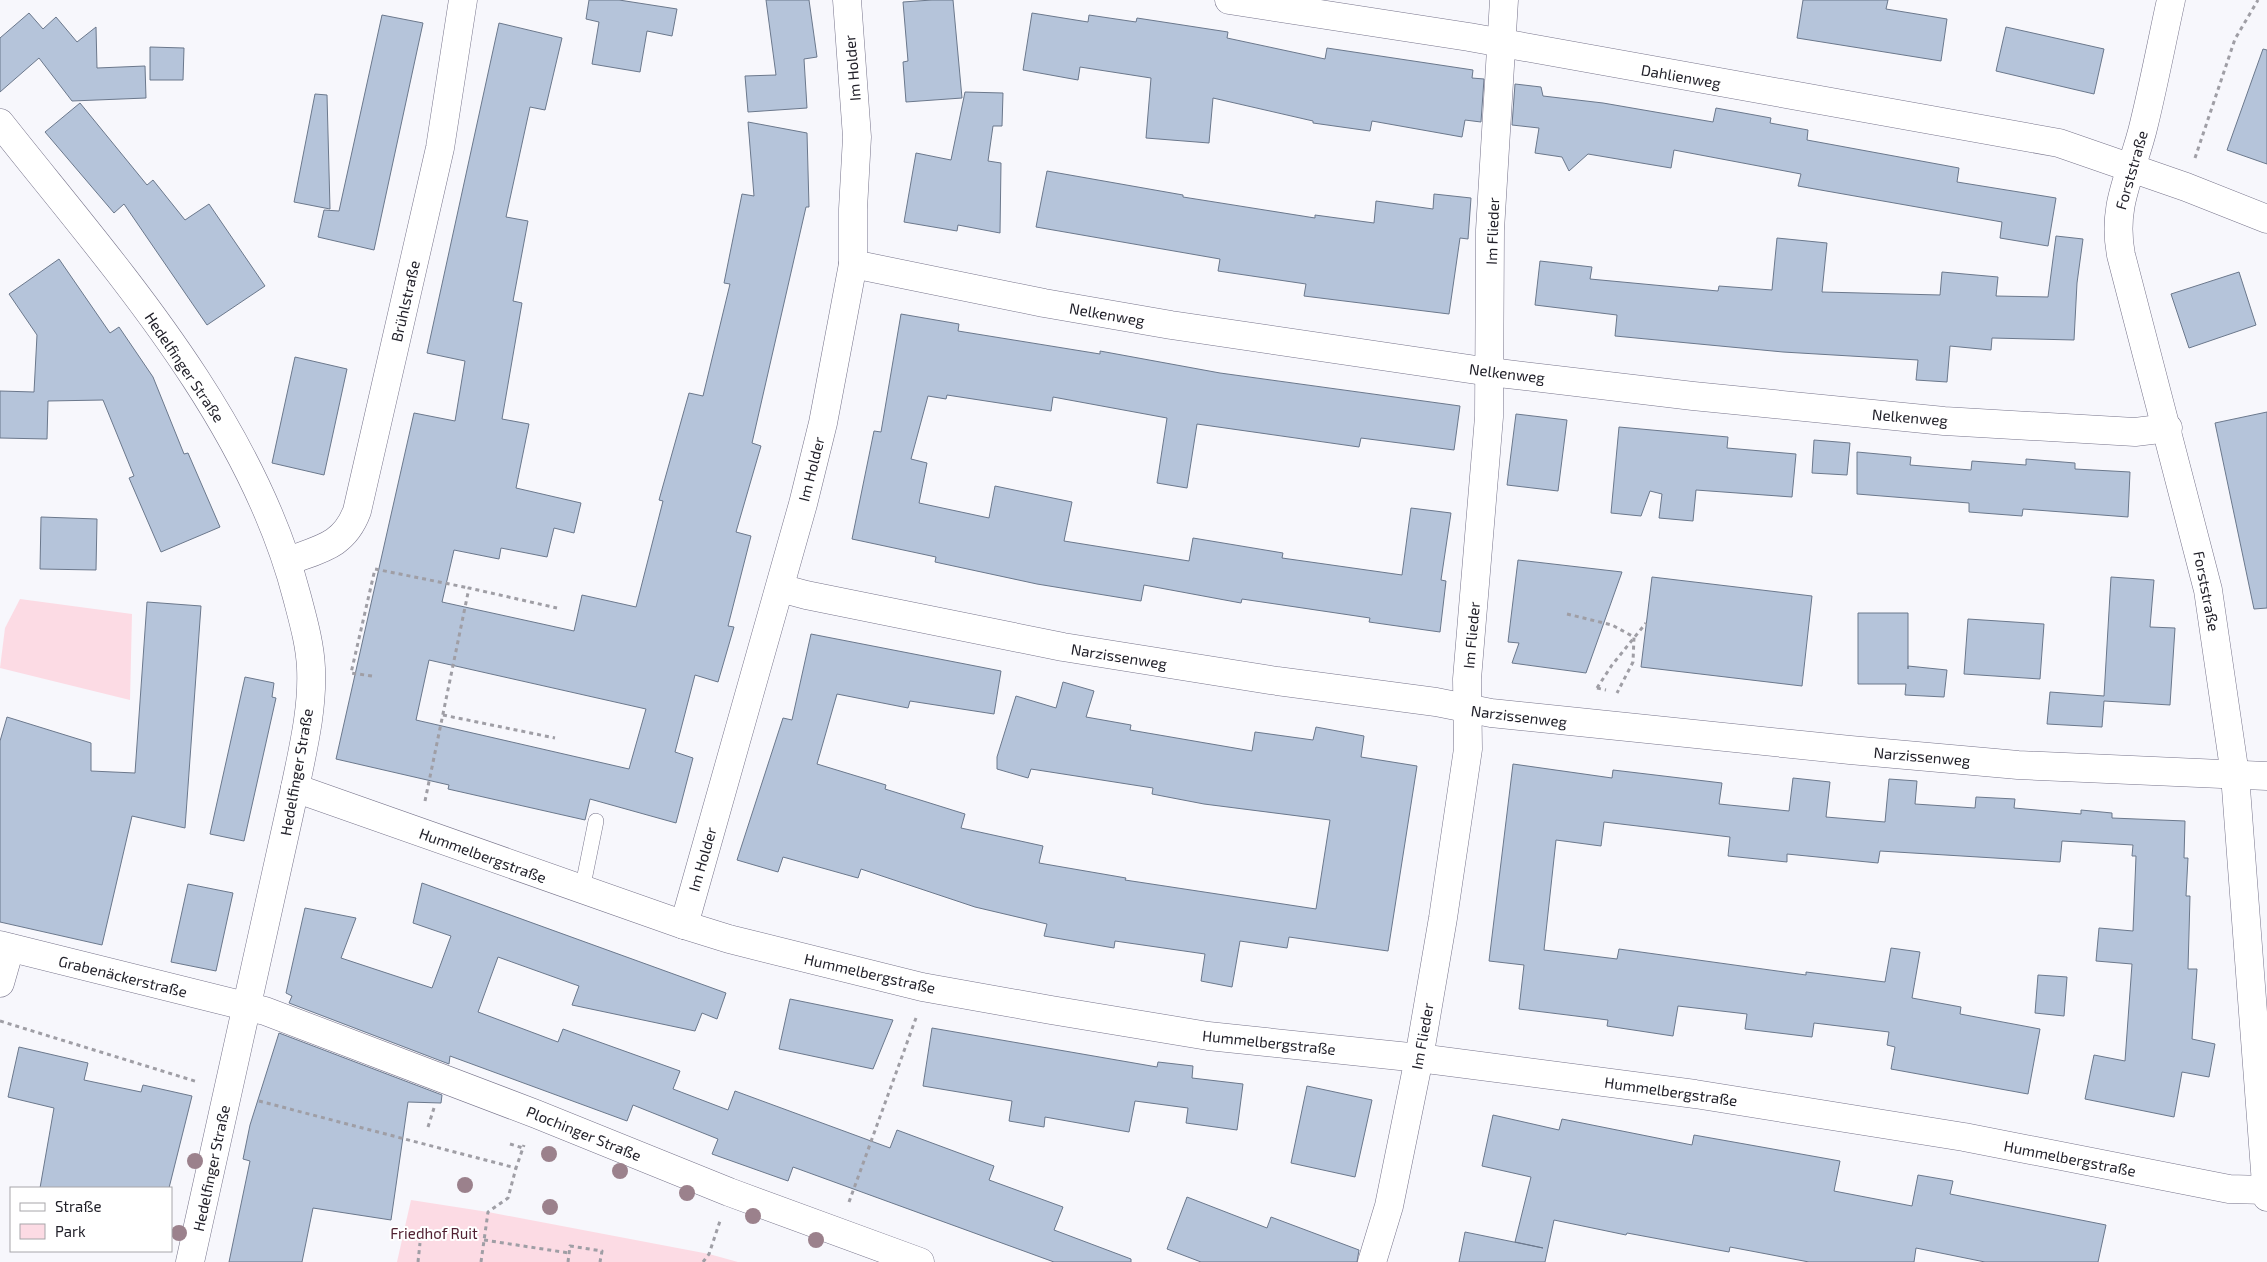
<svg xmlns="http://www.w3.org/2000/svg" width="2267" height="1262" font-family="'Exo 2',sans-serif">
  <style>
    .green { fill: #fcdbe4 }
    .building { fill: #b5c4da; stroke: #6b788c; fill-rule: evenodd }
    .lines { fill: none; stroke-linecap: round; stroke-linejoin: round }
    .service-casing { stroke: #77748b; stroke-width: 16 }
    .minor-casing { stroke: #77748b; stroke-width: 29 }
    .tertiary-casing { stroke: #77748b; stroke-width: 29 }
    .path { stroke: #9f9ea5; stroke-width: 3; stroke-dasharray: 4 4; stroke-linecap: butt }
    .service { stroke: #fff; stroke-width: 15 }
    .minor { stroke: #fff; stroke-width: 28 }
    .tertiary { stroke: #fff; stroke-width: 28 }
    .tree { fill: #9b818c }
    .labels { text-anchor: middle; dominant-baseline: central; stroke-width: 4; stroke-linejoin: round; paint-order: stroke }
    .street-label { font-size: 15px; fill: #22212a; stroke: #fff }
    .park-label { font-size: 15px; fill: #502031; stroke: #fff }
  </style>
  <rect width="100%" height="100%" fill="#f7f7fc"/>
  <g class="green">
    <polygon points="20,599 132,614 130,700 0,668 5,628"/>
    <polygon points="411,1200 488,1212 709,1254 738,1262 397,1262"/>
  </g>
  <g class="building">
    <polygon points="589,0 619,0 677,9 672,36 647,31 640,72 592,64 599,22 586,19"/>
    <polygon points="766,0 809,0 817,57 804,59 807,108 748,112 745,76 776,75"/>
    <polygon points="932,0 953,0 962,98 906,102 903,62 908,61 903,2"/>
    <polygon points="1803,0 1888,0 1886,9 1947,19 1941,61 1797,38"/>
    <polygon points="29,13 43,29 56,17 77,42 96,27 97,68 145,66 146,98 72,101 39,58 0,92 0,38"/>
    <polygon points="1032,13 1088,22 1089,15 1136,22 1137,18 1228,32 1227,38 1325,59 1327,48 1473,70 1472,78 1484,79 1481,122 1465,120 1462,137 1372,121 1370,131 1313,123 1313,121 1213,98 1209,143 1146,138 1151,78 1080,67 1078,80 1023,70"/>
    <polygon points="382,15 423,23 374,250 318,237 324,210 339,211"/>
    <path d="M499 23 562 38 545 110 530 107 506 217 528 221 513 301 522 303 502 419 529 424 516 488 581 503 574 533 554 528 547 557 501 548 499 559 454 550 442 602 574 631 582 595 636 607 663 501 659 500 689 393 703 396 730 284 724 283 742 194 754 196 748 122 807 133 809 207H806L752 443 761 446 736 532 751 536 728 626 734 627 718 682 695 675 675 752 693 758 676 823 590 799 585 820 448 789 449 785 336 759 414 413 455 421 465 361 427 353ZM429 660 646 709 629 769 416 720Z"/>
    <polygon points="2006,27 2104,49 2094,94 1996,71"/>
    <polygon points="150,47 184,48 183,80 150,80"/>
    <polygon points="2263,49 2267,50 2267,164 2227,150"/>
    <polygon points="1515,84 1541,87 1543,96 1603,103 1713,122 1716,108 1771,118 1770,123 1808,130 1807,140 1959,168 1957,182 2056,198 2048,246 2000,238 2002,222 1798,186 1801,174 1674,150 1671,168 1588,154 1569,171 1562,157 1535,153 1539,128 1512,125"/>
    <polygon points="965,92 1003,93 1002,126 993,126 988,161 1001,163 1000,233 958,225 957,231 904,222 916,153 951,160"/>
    <polygon points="315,94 327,95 330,209 294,202"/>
    <polygon points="80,103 147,185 153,180 185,220 209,204 265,286 207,325 124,204 114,213 45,132"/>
    <polygon points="1047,171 1183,195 1183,197 1315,218 1315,215 1374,223 1376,201 1433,209 1434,194 1471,198 1468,239 1460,238 1449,314 1304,296 1306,284 1218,271 1220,259 1036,227"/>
    <polygon points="2056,236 2083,239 2077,283 2074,340 1992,338 1991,350 1950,346 1947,382 1916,380 1918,360 1783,352 1615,336 1617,315 1535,305 1540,261 1592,267 1590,279 1718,291 1719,286 1772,290 1777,238 1827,243 1822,292 1940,295 1942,272 1998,277 1996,296 2048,297"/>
    <polygon points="59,259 110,333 119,327 153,377 184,454 188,453 220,527 161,552 129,478 134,476 103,400 48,401 47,439 0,438 0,391 34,392 37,335 9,294"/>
    <polygon points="2239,272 2256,325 2189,348 2171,294"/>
    <polygon points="901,314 959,324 958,331 1100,354 1100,351 1220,373 1460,406 1454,450 1361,438 1359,447 1197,424 1187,488 1157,483 1167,418 1053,397 1051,411 947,395 946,399 928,396 911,459 927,463 919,503 989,518 995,486 1072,502 1064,541 1189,561 1193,538 1283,553 1282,558 1402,575 1411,508 1451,513 1441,580 1446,581 1440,632 1369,622 1370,618 1242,599 1241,603 1144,585 1141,601 1037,584 935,562 936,557 852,539 874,431 881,432"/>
    <polygon points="295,357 347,369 324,475 272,463"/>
    <polygon points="2267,412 2267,608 2254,609 2215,423"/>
    <polygon points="1516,414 1567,420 1558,491 1507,485"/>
    <polygon points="1619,427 1728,437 1727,448 1796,454 1792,497 1696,490 1693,521 1659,518 1662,494 1650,491 1641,516 1611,513"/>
    <polygon points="1814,440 1850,443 1847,475 1812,473"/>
    <polygon points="1857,452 1911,457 1910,465 1971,470 1972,461 2026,465 2026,459 2075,463 2075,469 2130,472 2128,517 2023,509 2022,516 1969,512 1969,503 1857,494"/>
    <polygon points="41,517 97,519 96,570 40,569"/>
    <polygon points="1518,560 1622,572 1586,673 1512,663 1519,643 1508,642"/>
    <polygon points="1652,577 1812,596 1802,686 1641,667"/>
    <polygon points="2111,577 2154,580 2150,627 2175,628 2170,705 2104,701 2102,727 2047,724 2050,692 2104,696"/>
    <polygon points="147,602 201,606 185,828 132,816 102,945 0,922 0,741 7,717 91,743 91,771 135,773"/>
    <polygon points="1858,613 1908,613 1908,669 1908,666 1947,670 1944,697 1905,695 1906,684 1858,684"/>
    <polygon points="1968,619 2044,624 2040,679 1964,674"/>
    <polygon points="811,634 1001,671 994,714 910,701 908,708 837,694 817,764 886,785 885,789 965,814 961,828 1043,846 1039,863 1126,878 1125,880 1316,909 1330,820 1204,804 1152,794 1153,788 1031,769 1028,778 997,769 997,757 1016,696 1056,708 1063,682 1094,691 1086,717 1131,725 1130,730 1252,751 1255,732 1313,740 1316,727 1364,736 1361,757 1417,766 1388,951 1289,937 1287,948 1240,941 1232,987 1201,981 1205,954 1115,941 1114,948 1044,936 1047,924 975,907 861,869 858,878 783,857 778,872 737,860 783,718 792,720"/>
    <polygon points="245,677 274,683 272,697 276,698 244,841 210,834"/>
    <polygon points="1513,764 1612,778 1613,770 1722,783 1719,804 1789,811 1793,778 1830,782 1826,817 1885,822 1889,779 1917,781 1915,804 1975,808 1976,797 2015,799 2014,808 2081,814 2081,810 2112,813 2112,818 2185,821 2184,858 2188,858 2186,896 2190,896 2188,969 2197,969 2192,1039 2215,1044 2209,1077 2182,1072 2174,1117 2085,1099 2094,1055 2125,1061 2132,964 2096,961 2099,928 2133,931 2136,856 2132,856 2133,845 2062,841 2060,862 1880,851 1878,863 1787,854 1787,862 1728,856 1730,837 1604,822 1601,846 1556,840 1544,950 1617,959 1619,949 1806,975 1806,972 1885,982 1891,948 1920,952 1912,998 1961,1007 1960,1014 2040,1029 2028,1094 1891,1069 1895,1047 1887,1045 1889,1032 1814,1023 1812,1037 1745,1029 1747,1014 1678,1006 1673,1036 1607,1026 1608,1020 1519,1009 1524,965 1489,961"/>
    <polygon points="422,883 726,993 717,1019 702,1013 695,1031 572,1005 579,986 498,957 478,1012 558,1042 563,1029 680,1071 673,1089 728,1110 735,1091 890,1148 897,1130 994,1166 989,1180 1063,1207 1054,1230 1131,1259 1131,1262 1054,1262 793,1167 788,1181 712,1154 718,1139 633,1105 627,1121 450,1056 449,1064 289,1003 292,996 286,993 305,908 356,918 341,958 432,988 451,936 413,923"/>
    <polygon points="188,884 233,893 216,971 171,962"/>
    <polygon points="2038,975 2067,977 2064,1016 2035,1013"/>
    <polygon points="790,999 893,1020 873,1069 779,1049"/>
    <polygon points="932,1028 1157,1067 1158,1062 1193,1066 1192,1078 1243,1084 1237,1130 1186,1123 1188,1108 1135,1101 1129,1132 1045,1117 1044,1127 1009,1121 1012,1101 923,1086"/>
    <polygon points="279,1033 442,1095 441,1103 408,1102 391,1220 313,1208 302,1262 229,1262 250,1161 243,1159 250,1125"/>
    <polygon points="19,1047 88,1063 84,1080 141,1092 143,1085 192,1096 169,1188 40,1188 54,1108 8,1097"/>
    <polygon points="1307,1086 1372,1100 1355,1177 1291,1163"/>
    <polygon points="1493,1115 1559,1130 1562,1119 1692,1145 1694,1135 1840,1161 1834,1191 1912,1206 1918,1175 1953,1181 1950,1194 2106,1225 2098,1262 1985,1262 1916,1248 1914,1262 1809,1262 1730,1247 1729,1252 1627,1233 1626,1235 1554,1220 1545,1262 1459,1262 1465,1232 1543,1248 1515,1242 1531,1177 1482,1166"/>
    <polygon points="1187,1197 1267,1228 1271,1217 1359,1250 1357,1262 1201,1262 1167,1249"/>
  </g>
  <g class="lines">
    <defs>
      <polyline id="service" points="582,890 596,821"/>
      <g id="minor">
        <polyline points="1229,0 1469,37 2059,143 2186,187 2267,219"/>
        <path d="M2171 0C2162 41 2154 83 2144 124 2133 172 2111 203 2121 255L2208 590 2235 775 2267 1197"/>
        <polyline points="853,264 1044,303 1171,325 1490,372 1693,396 1944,421 2135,432 2168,428"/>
        <path d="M288 561C320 549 344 546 357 511L440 148 463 0"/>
        <polyline points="780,588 806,595 1063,647 1277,681 1436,702 1491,713 1850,750 2018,765 2267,776"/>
        <polyline points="295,788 684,925 729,939 922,987 1051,1010 1208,1036 1419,1058 1695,1094 1964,1137 2229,1189 2266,1190"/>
        <polyline points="684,925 803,504 823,423 853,264 853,209 857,137 847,0"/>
        <polyline points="0,945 265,1011 536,1114 729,1192 920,1262"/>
        <polyline points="0,983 10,948"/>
        <polyline points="1372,1262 1389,1206 1419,1058 1443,918 1468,749 1467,679 1489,417 1490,230 1504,0"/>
      </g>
      <path id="tertiary" d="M0 123C113 266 250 416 297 597 303 620 310 644 311 668 313 708 303 749 295 788L190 1262"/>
    </defs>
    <use href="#service" class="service-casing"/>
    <use href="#minor" class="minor-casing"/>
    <use href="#tertiary" class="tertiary-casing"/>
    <g class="path">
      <polyline points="2195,158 2235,39 2258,0"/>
      <polyline points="1567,614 1612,625 1634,637 1633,662 1617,693"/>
      <polyline points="372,676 351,673 375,569 469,588"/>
      <polyline points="1597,688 1606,690"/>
      <polyline points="1597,688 1612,665 1646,623"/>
      <polyline points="443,715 555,738"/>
      <polyline points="425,801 469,588 557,608"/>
      <polyline points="0,1021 198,1082"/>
      <polyline points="259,1101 516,1168 524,1145"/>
      <polyline points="428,1127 434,1108"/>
      <polyline points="510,1144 523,1148"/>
      <polyline points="849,1202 916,1018"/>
      <polyline points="484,1240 569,1253"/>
      <polyline points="418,1262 420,1243"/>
      <polyline points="481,1262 488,1212 508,1198 516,1168"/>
      <polyline points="568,1262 570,1246 602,1251 600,1262"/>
      <polyline points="703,1262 709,1254 720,1221"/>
    </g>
    <use href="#service" class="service"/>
    <use href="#minor" class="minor"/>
    <use href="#tertiary" class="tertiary"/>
  </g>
  <g class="tree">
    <circle cx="549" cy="1154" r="8"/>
    <circle cx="195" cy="1161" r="8"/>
    <circle cx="620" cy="1171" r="8"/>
    <circle cx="465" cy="1185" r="8"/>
    <circle cx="687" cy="1193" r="8"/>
    <circle cx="550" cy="1207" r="8"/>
    <circle cx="753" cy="1216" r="8"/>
    <circle cx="179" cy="1233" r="8"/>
    <circle cx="816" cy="1240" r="8"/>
  </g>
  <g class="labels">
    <g class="street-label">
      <text transform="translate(852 68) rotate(-95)">Im Holder</text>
      <text transform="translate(1681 76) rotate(10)">Dahlienweg</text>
      <text transform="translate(2131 170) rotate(-74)">Forststraße</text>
      <text transform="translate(1492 231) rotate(-88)">Im Flieder</text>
      <text transform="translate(405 301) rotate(-77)">Brühlstraße</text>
      <text transform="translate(1107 314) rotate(10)">Nelkenweg</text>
      <text transform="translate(185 367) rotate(56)">Hedelfinger Straße</text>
      <text transform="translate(1507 373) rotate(7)">Nelkenweg</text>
      <text transform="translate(1910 417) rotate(5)">Nelkenweg</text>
      <text transform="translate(811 469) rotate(-76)">Im Holder</text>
      <text transform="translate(2207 591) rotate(79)">Forststraße</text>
      <text transform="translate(1471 635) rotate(-85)">Im Flieder</text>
      <text transform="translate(1119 656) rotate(9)">Narzissenweg</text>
      <text transform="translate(1519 716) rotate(7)">Narzissenweg</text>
      <text transform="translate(1922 756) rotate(5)">Narzissenweg</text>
      <text transform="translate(296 772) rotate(-80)">Hedelfinger Straße</text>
      <text transform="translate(483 855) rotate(20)">Hummelbergstraße</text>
      <text transform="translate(702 859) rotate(-74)">Im Holder</text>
      <text transform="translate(870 973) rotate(13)">Hummelbergstraße</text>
      <text transform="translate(123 976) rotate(14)">Grabenäckerstraße</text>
      <text transform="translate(1422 1036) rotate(-80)">Im Flieder</text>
      <text transform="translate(1269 1042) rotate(6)">Hummelbergstraße</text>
      <text transform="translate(1671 1091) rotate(8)">Hummelbergstraße</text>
      <text transform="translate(584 1133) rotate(22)">Plochinger Straße</text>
      <text transform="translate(2070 1158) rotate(11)">Hummelbergstraße</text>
      <text transform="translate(211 1168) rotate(-78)">Hedelfinger Straße</text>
    </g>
    <g class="park-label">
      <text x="434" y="1233">Friedhof Ruit</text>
    </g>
  </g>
  <rect x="10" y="1187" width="162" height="65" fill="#ffffff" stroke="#a7a6aa"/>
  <rect x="20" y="1203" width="25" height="8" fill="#ffffff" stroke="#a7a6aa"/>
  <text x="55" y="1212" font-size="15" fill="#22212a">Straße</text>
  <rect x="20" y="1224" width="25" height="15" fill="#fcdbe4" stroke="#a7a6aa"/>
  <text x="55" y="1237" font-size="15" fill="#22212a">Park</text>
</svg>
